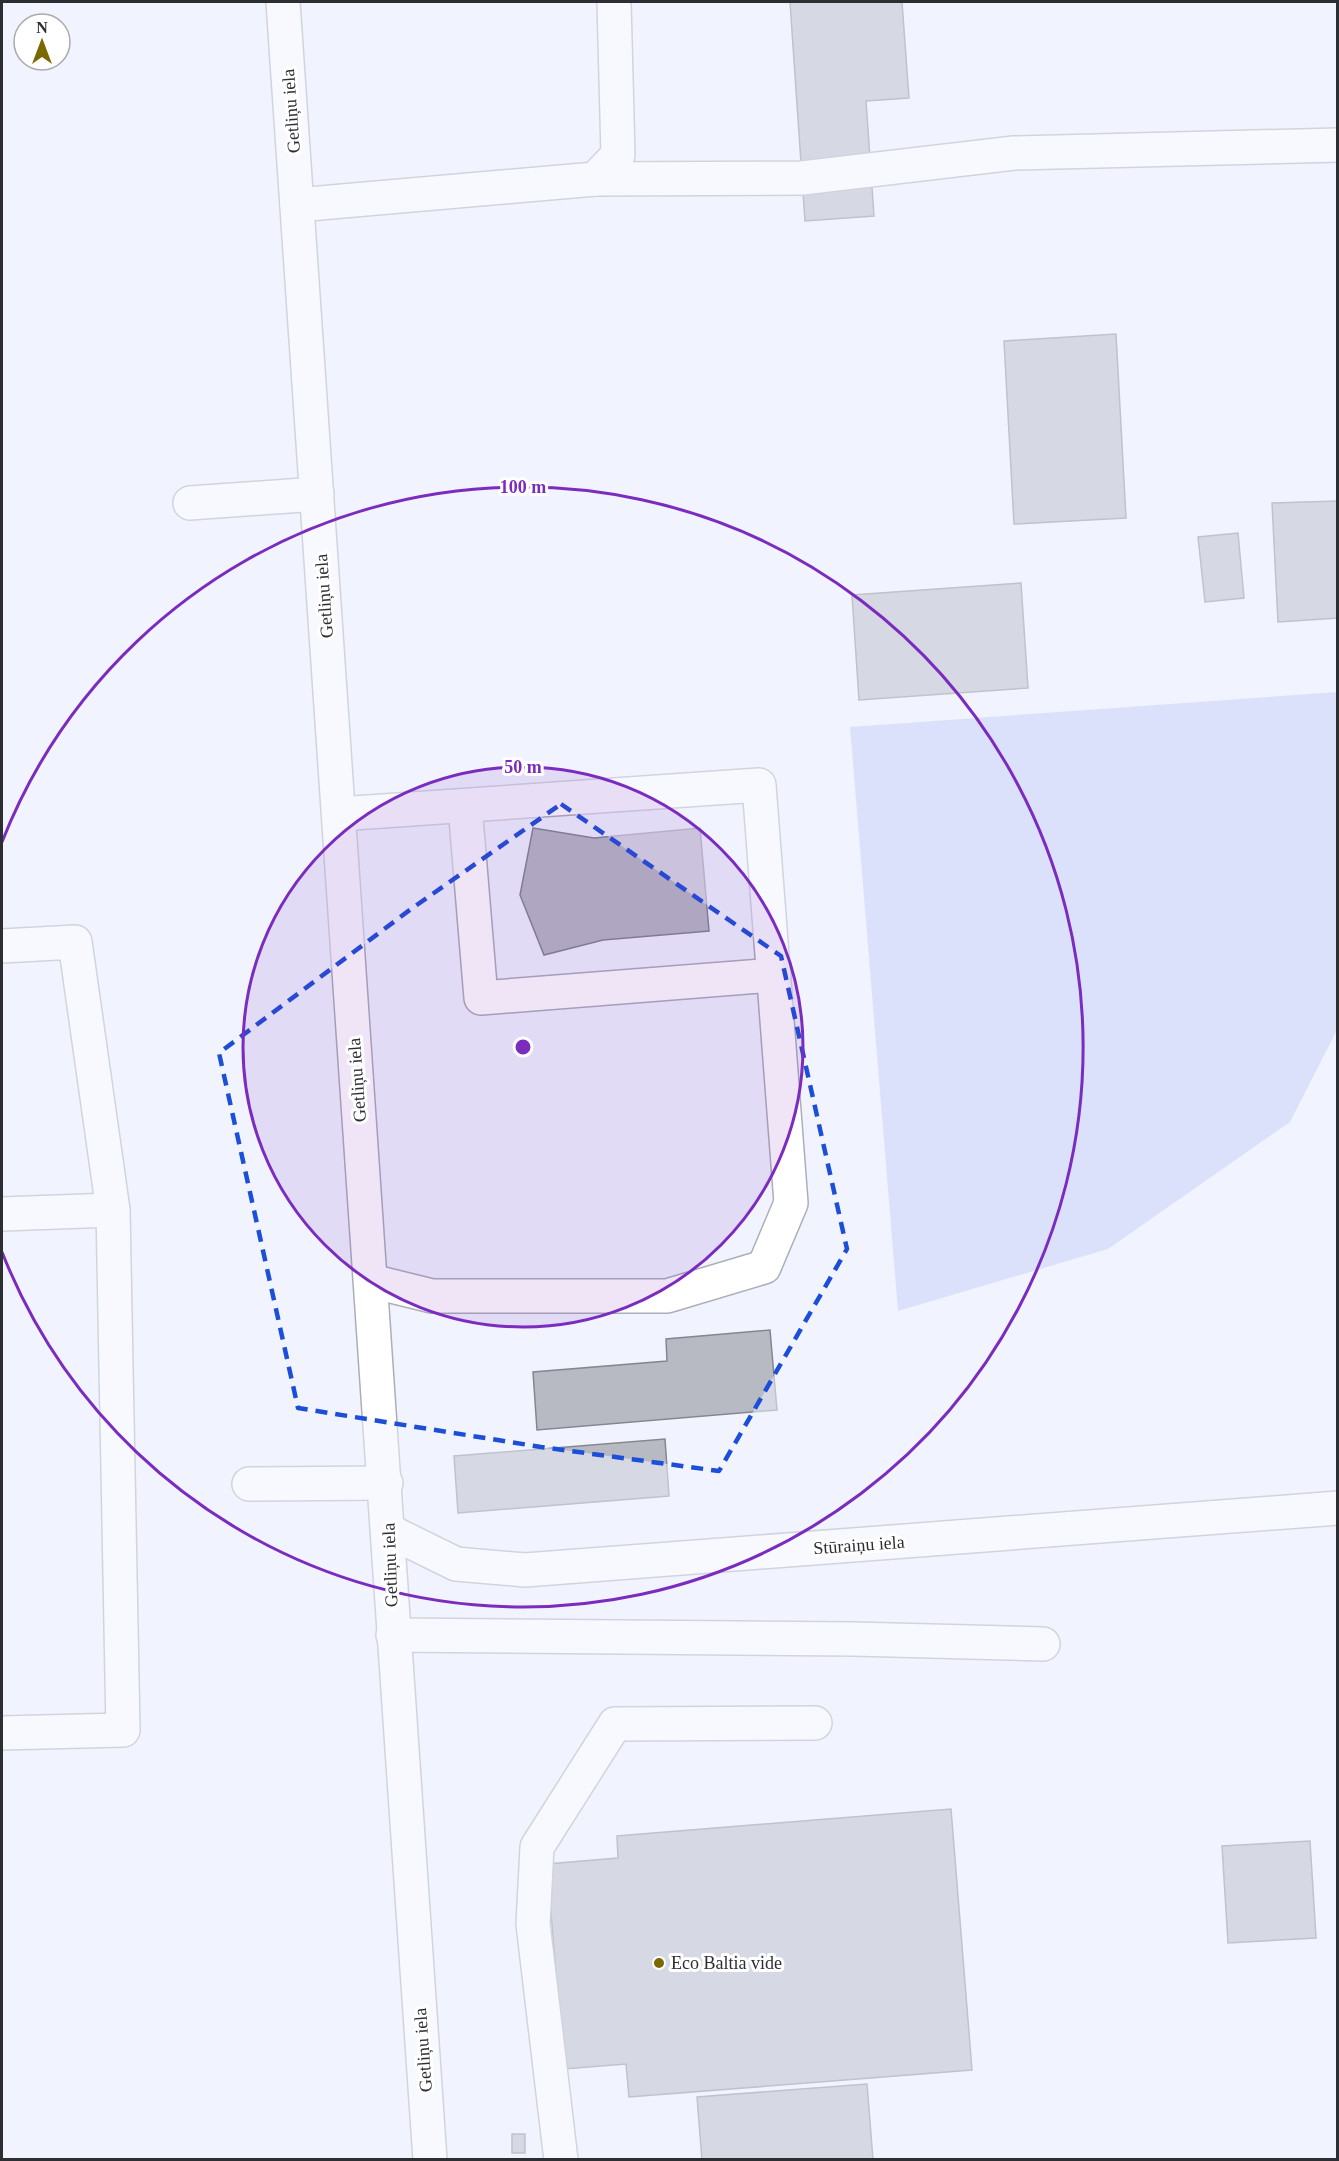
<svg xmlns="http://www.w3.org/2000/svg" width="1339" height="2161" font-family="Georgia,serif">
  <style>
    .green { fill: #c3cbf8 }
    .building { fill: #b7b9c3; stroke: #858690; stroke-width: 1.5 }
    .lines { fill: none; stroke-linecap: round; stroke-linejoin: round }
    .minor-casing { stroke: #acaeb8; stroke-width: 36 }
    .minor { stroke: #fff; stroke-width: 33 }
    .marked { fill: none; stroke: #1d4ed8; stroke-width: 4.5; stroke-dasharray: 12 8; stroke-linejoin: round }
    .ring { fill: none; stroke: #7b2cbf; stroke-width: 3 }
    .poi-dot { fill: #7b6800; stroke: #fff; stroke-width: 2 }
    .labels { text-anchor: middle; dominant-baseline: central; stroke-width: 6; stroke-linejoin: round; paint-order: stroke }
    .street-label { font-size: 18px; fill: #2d2e32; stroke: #fff }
    .poi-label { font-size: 18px; fill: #2d2e32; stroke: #fff; text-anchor: start }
    .centre { fill: #7b2cbf; stroke: #fff; stroke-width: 3 }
    .ring-label { font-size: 18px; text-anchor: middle; font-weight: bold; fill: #7b2cbf; stroke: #fff; stroke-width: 6; stroke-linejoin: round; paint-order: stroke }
  </style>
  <rect width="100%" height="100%" fill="#f1f4fe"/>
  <polygon class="green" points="1337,692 1337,1030 1290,1122 1108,1249 898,1311 850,727"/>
  <g class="building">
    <polygon points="790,2 902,2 909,98 866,101 874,216 805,221"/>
    <polygon points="1116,334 1126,518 1014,524 1004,341"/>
    <polygon points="1338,501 1338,618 1278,622 1272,503"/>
    <polygon points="1238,533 1244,598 1205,602 1198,537"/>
    <polygon points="1021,583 1028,688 859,700 852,595"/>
    <polygon points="533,828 594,838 700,828 709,931 603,940 544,955 520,895"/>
    <polygon points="770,1330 777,1410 537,1430 533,1372 667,1361 666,1339"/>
    <polygon points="665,1439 669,1496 458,1513 454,1456"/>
    <polygon points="951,1809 972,2070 629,2097 626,2064 564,2069 547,1864 618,1858 617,1836"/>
    <polygon points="1310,1841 1316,1938 1228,1943 1222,1846"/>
    <polygon points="867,2084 873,2160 702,2160 697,2097"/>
    <rect x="512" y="2134" width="13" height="19"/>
  </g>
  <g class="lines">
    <defs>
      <g id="minor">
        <polyline points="283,2 430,2160"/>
        <polyline points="595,179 802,178 1014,153 1338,145"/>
        <polyline points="297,205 595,179 618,155 614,2"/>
        <polyline points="190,503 317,494"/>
        <polyline points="465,806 481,998 774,975"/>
        <polyline points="339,814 759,785 791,1203 764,1267 667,1296 432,1296 371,1281"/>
        <polyline points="2,946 75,942 113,1210 123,1730 2,1733"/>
        <polyline points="2,1214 113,1210"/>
        <polyline points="249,1484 386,1483"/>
        <polyline points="389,1531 456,1564 525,1570 1338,1508"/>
        <polyline points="393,1635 853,1639 1043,1644"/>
        <polyline points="561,2160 533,1924 537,1847 615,1724 815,1723"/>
      </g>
    </defs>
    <use href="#minor" class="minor-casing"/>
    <use href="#minor" class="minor"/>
  </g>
  <path d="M0 0H1339V2161H0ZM561 804 781 956 847 1249 719 1471 541 1447 298 1408 219 1053 411 909Z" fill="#f1f4fe" fill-opacity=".55" fill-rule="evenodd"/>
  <path class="marked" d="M561 804 781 956 847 1249 719 1471 541 1447 298 1408 219 1053 411 909Z"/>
  <circle cx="523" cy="1047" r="280" fill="#7b2cbf" fill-opacity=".12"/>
  <g class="ring">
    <circle cx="523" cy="1047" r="280"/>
    <path d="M2 842A560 560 0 1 1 2 1252"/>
  </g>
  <circle class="poi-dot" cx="659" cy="1963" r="6"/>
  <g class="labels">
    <g class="street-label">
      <text transform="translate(291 111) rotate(-94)">Getliņu iela</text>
      <text transform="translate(324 596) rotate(-94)">Getliņu iela</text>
      <text transform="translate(357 1080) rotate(-94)">Getliņu iela</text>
      <text transform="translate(859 1545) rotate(-4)">Stūraiņu iela</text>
      <text transform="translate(390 1565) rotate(-92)">Getliņu iela</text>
      <text transform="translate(423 2050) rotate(-94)">Getliņu iela</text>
    </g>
    <g class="poi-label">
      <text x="671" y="1963">Eco Baltia vide</text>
    </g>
  </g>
  <circle cx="523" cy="1047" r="9" class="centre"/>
  <g class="ring-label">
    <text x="523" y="493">100 m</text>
    <text x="523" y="773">50 m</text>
  </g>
  <rect width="1339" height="2161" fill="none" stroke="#2d2e32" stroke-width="6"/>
  <g transform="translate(42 42)"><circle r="28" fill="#ffffff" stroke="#ababad" stroke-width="1.5"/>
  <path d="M0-4.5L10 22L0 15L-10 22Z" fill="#7b6800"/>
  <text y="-9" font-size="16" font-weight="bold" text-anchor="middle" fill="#2d2e32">N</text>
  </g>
</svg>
